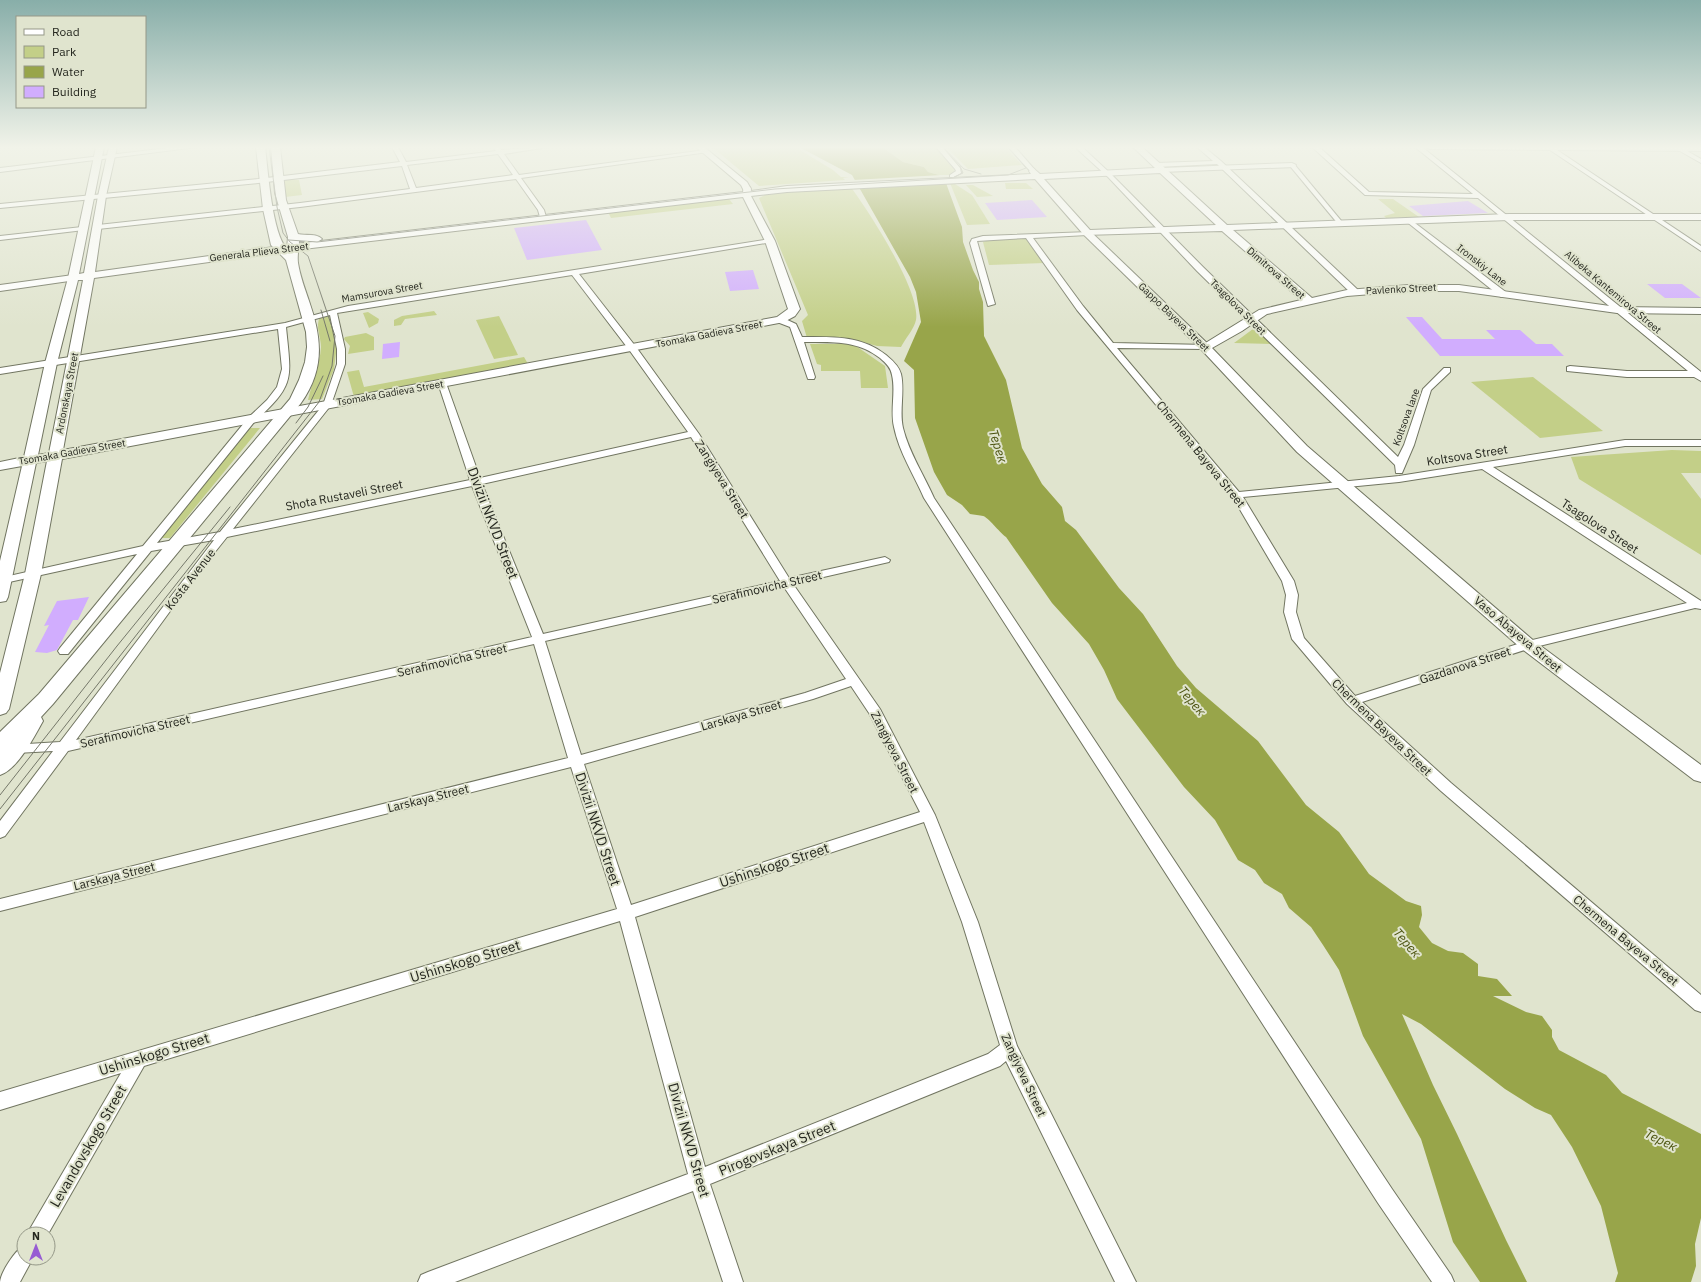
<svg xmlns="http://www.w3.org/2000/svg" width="1701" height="1282" font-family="'IBM Plex Sans',sans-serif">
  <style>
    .green { fill: #c3cf88 }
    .water { fill: #98a54a }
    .pier { fill: #e0e4ce }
    .building { fill: #d1adfe }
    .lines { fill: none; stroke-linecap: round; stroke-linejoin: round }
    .minor-casing { stroke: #717561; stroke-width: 2 }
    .tertiary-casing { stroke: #717561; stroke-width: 2 }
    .secondary-casing { stroke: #717561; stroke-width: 2 }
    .primary-casing { stroke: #717561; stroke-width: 2 }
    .minor { fill: #fff; fill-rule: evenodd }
    .tertiary { fill: #fff; fill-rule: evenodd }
    .secondary { fill: #fff; fill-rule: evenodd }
    .primary { fill: #fff; fill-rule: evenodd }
    .tram { stroke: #75786a; stroke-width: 1 }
    .labels { text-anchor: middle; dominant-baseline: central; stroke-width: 4; stroke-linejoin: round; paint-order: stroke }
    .far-street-label { font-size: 10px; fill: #25271f; stroke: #e0e4ce }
    .street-label { font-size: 12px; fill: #25271f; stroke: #e0e4ce }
    .water-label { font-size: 13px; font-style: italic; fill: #4c5410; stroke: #e0e4ce }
    .near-street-label { font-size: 14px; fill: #25271f; stroke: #e0e4ce }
  </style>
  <rect width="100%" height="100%" fill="#e0e4ce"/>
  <g class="green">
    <polygon points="712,147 795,147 833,170 841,177 849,177 843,178 845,180 759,186"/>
    <polygon points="882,147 936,147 955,171 953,175 939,175 928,172 924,167 903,162"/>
    <polygon points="946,147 1005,147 1022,165 968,169"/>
    <polygon points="290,179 299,180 302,195 285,197 282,180"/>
    <polygon points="952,182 972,195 990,224 967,225 950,183"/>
    <polygon points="1005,183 1026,183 1033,189 1006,189"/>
    <polygon points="966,185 973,185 993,196 977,197"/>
    <path d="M850 186C868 210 921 291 916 320 914 329 905 339 901 347L877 346 848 338H807L802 321 808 315 759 198 765 195Z"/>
    <polygon points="729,199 733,204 611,218 608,212"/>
    <polygon points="1378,199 1393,199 1419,217 1386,218 1384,216 1395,213"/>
    <polygon points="1026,237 1045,263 989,265 983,242 992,239"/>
    <polygon points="434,311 437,315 405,319 401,325 394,326 394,320 402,316"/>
    <polygon points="368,312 379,319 378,323 369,328 363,313"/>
    <path d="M331 315 337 345 334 369 322 399 308 400C312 383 320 365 321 347 321 337 315 326 320 317Z"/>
    <polygon points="499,316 518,355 494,359 476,320"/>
    <polygon points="1257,326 1273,344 1234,343"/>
    <polygon points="366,333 374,337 374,350 348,354 350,346 344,339 345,337"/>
    <polygon points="810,344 853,344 885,366 888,388 861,388 860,371 821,371 821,365 817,364"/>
    <polygon points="524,357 528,364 354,397 347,372 359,370 364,387"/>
    <polygon points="1533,377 1603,431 1540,438 1471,382"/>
    <polygon points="249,428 260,428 170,538 158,538"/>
    <polygon points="1672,450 1701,451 1701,473 1681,473 1701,499 1701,555 1579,479 1571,457"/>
  </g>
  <path class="water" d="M799 147H882L903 162 924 167 928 172 939 175 946 183 962 227 963 242 973 270 979 282V289L983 302 984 336 1006 380 1022 448 1042 484 1062 507 1065 521 1076 530 1119 588 1143 614 1177 666 1196 688 1258 741 1306 805 1339 832 1369 874 1406 901 1421 906 1422 915 1419 927 1432 943 1448 951 1463 953 1478 964V976L1497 979 1512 996H1493L1526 1012 1542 1016 1552 1030V1037L1559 1050 1606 1075 1622 1093 1701 1134V1218L1695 1244 1696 1266 1691 1282H1615L1618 1273 1601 1206 1572 1147 1551 1115 1535 1108 1505 1089 1421 1024 1402 1014 1433 1085 1457 1134 1506 1240 1527 1282H1480L1453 1242 1421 1139 1363 1036 1339 970 1323 945 1311 927 1289 908 1282 894 1264 883 1255 870 1238 860 1215 820 1184 787 1117 699 1104 670 1089 644 1052 603 1006 537C999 532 988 517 983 516 980 515 974 515 970 514L962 505 947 495 934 472 915 418 914 370 904 361 921 322 916 292 910 277 852 175Z"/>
  <polygon class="pier" points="942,175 948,182 857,186 853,180"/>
  <g class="building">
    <polygon points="1032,200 1047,217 997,220 985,203"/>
    <polygon points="1468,201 1488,213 1423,216 1409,206"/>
    <polygon points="586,220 602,250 527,260 514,228"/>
    <polygon points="753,270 759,289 730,291 725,272"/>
    <polygon points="1647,284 1682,284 1701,298 1665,298"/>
    <polygon points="1406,317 1422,317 1442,339 1495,339 1486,330 1520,330 1536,344 1552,344 1564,356 1440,356"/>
    <polygon points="400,342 399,357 382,359 383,344"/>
    <polygon points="89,597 78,620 73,620 57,650 47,653 35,652 49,625 44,626 57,601"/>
  </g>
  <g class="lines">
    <defs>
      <g id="minor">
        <polygon points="176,147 197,147 0,172 0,168"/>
        <path d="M392 147H398L406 162 496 151 493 147H499L501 150 548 147 504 154 519 175 705 150 708 152 521 178 544 210 546 217 543 219 540 217 538 210 516 179 300 207 98 229 95 227 98 225 300 203 410 189 402 166 258 183 0 208V204L258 179 400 162ZM498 154 513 175 416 188 407 165Z"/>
        <polygon points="936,147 942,147 960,168 961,173 954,177 950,177 950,175 956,171 955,169"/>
        <polygon points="1008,147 1015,147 1035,170 1035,172 1031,172"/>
        <polygon points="1075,147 1082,147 1112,175 1203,267 1398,457 1404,445 1423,389 1444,368 1450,368 1450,372 1431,390 1414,445 1402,473 1396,473 1395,465 1197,271 1108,177"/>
        <polygon points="1197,147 1204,147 1221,161 1358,290 1358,294 1352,294 1217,164 1156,167 1153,165 1156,163 1213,161"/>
        <polygon points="1312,147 1319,147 1369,192 1473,194 1415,147 1422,147 1701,372 1701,381 1694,377 1627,377 1567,371 1567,367 1570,366 1627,371 1688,371 1478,198 1365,195"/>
        <polygon points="1550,148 1554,148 1701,246 1701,251 1550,150"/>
        <polygon points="1678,148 1682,148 1701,159 1701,163 1678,150"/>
        <polygon points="1290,164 1294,164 1343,223 1343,225 1339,225 1290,166"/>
        <polygon points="1407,220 1411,220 1507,293 1507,297 1501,297 1407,222"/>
        <polygon points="82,227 85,229 84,230 0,240 0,236"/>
        <path d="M1089 232V234L1087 235 1033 238 1083 306 1113 343 1208 345 1209 347 1205 349 1117 348 1239 492 1399 476 1625 440H1701V446H1625L1493 467 1701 601V609L1695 608 1531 648 1362 702 1451 783 1701 995V1012L1695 1010 1441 791 1347 704 1292 639 1284 612 1286 595 1282 581 1232 496 1077 310 1026 238 977 241 995 304 988 306 970 243 972 239 983 236ZM1482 469 1687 603 1524 642 1355 696 1304 638 1296 612 1298 595 1294 581 1243 497 1399 482Z"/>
        <path d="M770 239 772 240V242L579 274 636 347 699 434 789 578 885 557 890 560 889 562 793 584 880 709 935 815 978 922 1017 1046 1136 1282H1115L1006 1061 1000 1066 710 1184 743 1282H723L693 1191 455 1282H418L421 1275 428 1272 688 1174 620 921 144 1066 48 1234H27L121 1073 0 1110V1092L617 909 571 767 0 911V899L568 758 534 644 68 751 5 836 0 838V821L53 751 16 753 11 751 9 748 11 745 60 742 214 540 151 551 68 654H60L58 651 60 648 137 554 0 584V578L143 546 249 417 267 400 277 387 282 369 278 329 0 374V368L285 323 348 306ZM572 275 630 351 688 432 480 478 446 383 442 380 438 383 470 480 233 529 331 405 345 364V349L337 313ZM330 315 337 349V364L323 405 220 532 157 543 255 421C296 384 291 379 286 327ZM691 437 780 581 543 634 482 484ZM472 486 532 637 76 740 195 577 227 537ZM784 587 846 679 805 693 581 755 545 641ZM851 686 869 713 920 812 631 905 584 764 813 699ZM924 822 962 922 1000 1045 988 1054 705 1167 635 917Z"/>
        <path d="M777 318H783L796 324 802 337C832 337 861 335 886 355 892 360 899 366 901 374 905 391 899 411 903 428 909 453 924 475 934 498L1392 1189 1451 1275 1454 1282H1432L1378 1203 924 498C914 475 899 452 894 427 890 410 896 392 892 375 891 368 886 363 880 358 857 340 832 342 804 342L815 377 814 379H808L790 327 777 322Z"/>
        <path d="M24 1246V1258H33L20 1282H0C1 1272 15 1250 24 1246Z"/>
      </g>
      <g id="tertiary">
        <polygon points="696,147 704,147 747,182 751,189 750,191 744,191 741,185"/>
        <polygon points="1292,163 1296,165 1295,167 1161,172 1157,170 1161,168"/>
        <polygon points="1087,230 1090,231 1209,345 1210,347 1209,349 1201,349 1084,235 1084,231"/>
        <polygon points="73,275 78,278 76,280 0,291 0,285"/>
      </g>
      <g id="secondary">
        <path d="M96 147H104L79 274 84 273 98 196 109 147H117L106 196 95 272 295 244 743 192 744 187H750L751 191 787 186 1031 174 1029 171 1033 168 1040 174 1155 168 1133 147H1142L1227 225 1509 214H1701V220H1509L1233 230 1312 298 1347 290 1409 285H1459L1617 307 1701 308V314L1617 313 1459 291H1409L1347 296 1267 314 1242 331 1212 348 1307 446 1534 641 1701 765V782L1694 780 1522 649 1297 452 1199 347 1259 310 1301 300 1222 231 1084 235 1035 179 787 192 751 196 775 241 800 309 795 316 784 322 62 459 41 574 9 709 6 713 0 715V673L25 574 47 461 36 463 8 597 6 601 0 602V561L22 466 0 470V462L24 457 45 363 68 278ZM1160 173 1216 225 1090 230 1044 179ZM743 197 765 241 788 309 777 317 63 450 94 278 295 250ZM78 280H83L49 453 38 455 57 363Z"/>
        <polygon points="1426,147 1701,147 1701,151 1430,149"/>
      </g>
      <path id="primary" d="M256 147H265C268 170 272 234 287 249L288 237 275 193 271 147H280L286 200 298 234C305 236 317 233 322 239L317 242 299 241C299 248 297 255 298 263 300 276 305 289 309 301 322 338 325 369 301 403L53 704 41 717 43 721C34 737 18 769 0 775V732L39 694 290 399 299 380 305 362 307 347 306 332 286 260 271 245 263 209Z"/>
    </defs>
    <use href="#minor" class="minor-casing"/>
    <use href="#tertiary" class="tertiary-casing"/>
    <use href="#secondary" class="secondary-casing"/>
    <use href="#primary" class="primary-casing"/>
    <use href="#minor" class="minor"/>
    <use href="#tertiary" class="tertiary"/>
    <use href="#secondary" class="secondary"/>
    <use href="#primary" class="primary"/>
    <g class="tram">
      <polyline points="943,147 964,169 981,174"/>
      <polyline points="954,177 963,173 960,166"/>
      <polyline points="289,240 317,242 775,189 1008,175 1026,168 1008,147"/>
      <polyline points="321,310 330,341"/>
      <polyline points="296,423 308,407 323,376"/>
      <polyline points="0,795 117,646 230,507"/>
      <polyline points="0,809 319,402 332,366 335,336 308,256 290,242 283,233 277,207 269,147"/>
    </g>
  </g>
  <linearGradient id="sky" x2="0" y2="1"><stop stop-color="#88aea9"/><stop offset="0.45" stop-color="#f1f3e9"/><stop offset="1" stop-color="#f1f3e9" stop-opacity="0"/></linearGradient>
  <rect width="1701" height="327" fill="url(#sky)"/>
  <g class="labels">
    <g class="far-street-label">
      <text transform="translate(259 252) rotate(-7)">Generala Plieva Street</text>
      <text transform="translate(1482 265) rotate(38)">Ironskiy Lane</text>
      <text transform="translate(1276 273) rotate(41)">Dimitrova Street</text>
      <text transform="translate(1401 289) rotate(-3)">Pavlenko Street</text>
      <text transform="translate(382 292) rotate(-10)">Mamsurova Street</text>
      <text transform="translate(1613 292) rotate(40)">Alibeka Kantemirova Street</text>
      <text transform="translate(1238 307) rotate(45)">Tsagolova Street</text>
      <text transform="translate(1174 317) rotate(44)">Gappo Bayeva Street</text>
      <text transform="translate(709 334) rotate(-11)">Tsomaka Gadieva Street</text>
      <text transform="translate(67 393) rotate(-79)">Ardonskaya Street</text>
      <text transform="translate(390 393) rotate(-10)">Tsomaka Gadieva Street</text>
      <text transform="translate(1406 417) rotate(-70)">Koltsova lane</text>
      <text transform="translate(72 452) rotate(-10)">Tsomaka Gadieva Street</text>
    </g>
    <g class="street-label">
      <text transform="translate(1201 454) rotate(51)">Chermena Bayeva Street</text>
      <text transform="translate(1467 455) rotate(-9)">Koltsova Street</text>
      <text transform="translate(722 479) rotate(58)">Zangiyeva Street</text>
      <text transform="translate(344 495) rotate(-11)">Shota Rustaveli Street</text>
      <text transform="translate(1600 526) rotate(33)">Tsagolova Street</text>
      <text transform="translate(190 579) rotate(-52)">Kosta Avenue</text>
      <text transform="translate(767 587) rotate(-13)">Serafimovicha Street</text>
      <text transform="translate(1518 634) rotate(40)">Vaso Abayeva Street</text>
      <text transform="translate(452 660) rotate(-13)">Serafimovicha Street</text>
      <text transform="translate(1465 665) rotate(-18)">Gazdanova Street</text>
      <text transform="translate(741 715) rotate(-16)">Larskaya Street</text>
      <text transform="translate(1382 727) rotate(44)">Chermena Bayeva Street</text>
      <text transform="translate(135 731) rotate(-13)">Serafimovicha Street</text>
      <text transform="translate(895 752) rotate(63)">Zangiyeva Street</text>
      <text transform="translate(428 798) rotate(-14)">Larskaya Street</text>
      <text transform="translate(114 876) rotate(-14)">Larskaya Street</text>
      <text transform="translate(1626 940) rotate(40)">Chermena Bayeva Street</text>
      <text transform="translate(1024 1075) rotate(65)">Zangiyeva Street</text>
    </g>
    <g class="water-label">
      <text transform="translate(998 446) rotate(72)">Терек</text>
      <text transform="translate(1192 701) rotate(49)">Терек</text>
      <text transform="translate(1407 943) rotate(49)">Терек</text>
      <text transform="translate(1661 1140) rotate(26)">Терек</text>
    </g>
    <g class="near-street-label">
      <text transform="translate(493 523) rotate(69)">Divizii NKVD Street</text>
      <text transform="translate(598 829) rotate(72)">Divizii NKVD Street</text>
      <text transform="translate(774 865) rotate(-18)">Ushinskogo Street</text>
      <text transform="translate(465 961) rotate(-17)">Ushinskogo Street</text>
      <text transform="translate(154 1054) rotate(-17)">Ushinskogo Street</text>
      <text transform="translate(689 1140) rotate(74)">Divizii NKVD Street</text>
      <text transform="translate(88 1146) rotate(-60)">Levandovskogo Street</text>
      <text transform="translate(777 1148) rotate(-22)">Pirogovskaya Street</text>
    </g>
  </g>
  <rect x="16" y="16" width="130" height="92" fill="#e0e4ce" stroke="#959888"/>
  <rect x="24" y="29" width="20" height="6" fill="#ffffff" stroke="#959888"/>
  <text x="52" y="36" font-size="12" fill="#25271f">Road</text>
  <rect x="24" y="46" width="20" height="12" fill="#c3cf88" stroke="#959888"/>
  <text x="52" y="56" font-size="12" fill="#25271f">Park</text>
  <rect x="24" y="66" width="20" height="12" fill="#98a54a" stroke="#959888"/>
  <text x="52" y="76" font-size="12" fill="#25271f">Water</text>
  <rect x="24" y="86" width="20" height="12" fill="#d1adfe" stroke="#959888"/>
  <text x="52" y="96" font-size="12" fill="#25271f">Building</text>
  <g transform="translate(36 1246)"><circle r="19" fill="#e0e4ce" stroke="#959888"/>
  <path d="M0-3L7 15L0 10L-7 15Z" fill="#975cd3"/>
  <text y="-6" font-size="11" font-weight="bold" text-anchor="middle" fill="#25271f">N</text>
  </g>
</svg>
